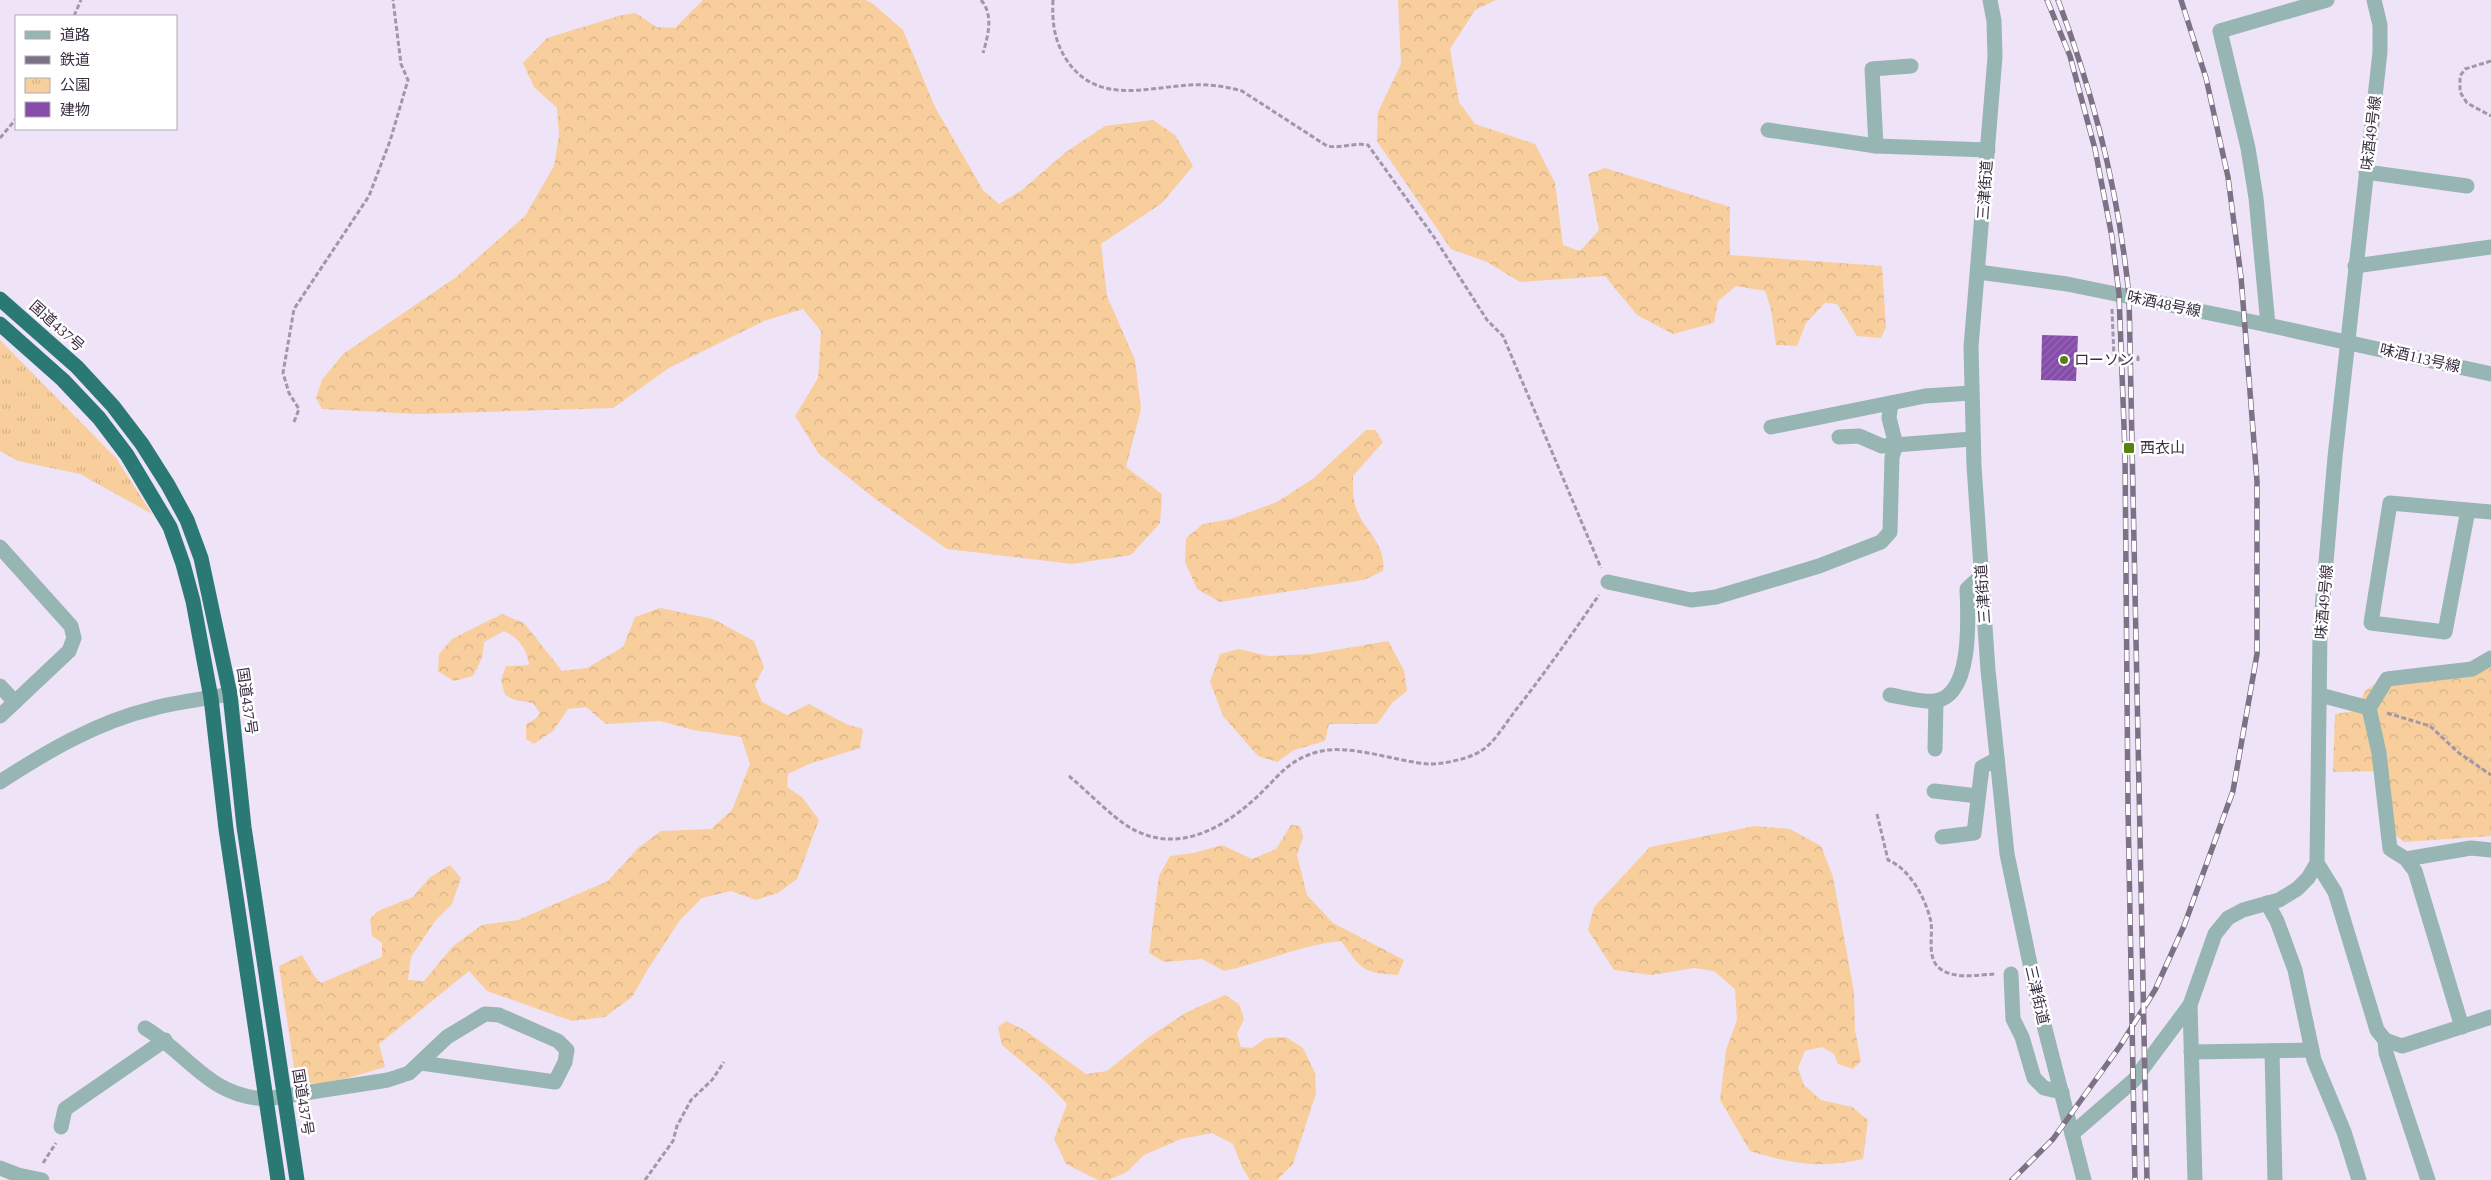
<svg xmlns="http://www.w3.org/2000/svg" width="2491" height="1180" font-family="'Times New Roman','Noto Sans JP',serif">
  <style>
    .forest { fill: url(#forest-crowns) }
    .park { fill: url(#park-tufts) }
    .building { fill: url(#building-hatch) }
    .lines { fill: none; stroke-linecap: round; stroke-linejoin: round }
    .path { stroke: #a196aa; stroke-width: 3; stroke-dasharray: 5 2.5; stroke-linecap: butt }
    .minor { stroke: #96b5b3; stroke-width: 15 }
    .highway { stroke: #2a7975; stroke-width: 15 }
    .rail-casing { stroke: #7c7185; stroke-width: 5.5 }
    .rail { stroke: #fff; stroke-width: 4; stroke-dasharray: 11; stroke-linecap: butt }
    .poi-dot { fill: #558210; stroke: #fff; stroke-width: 2 }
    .labels { text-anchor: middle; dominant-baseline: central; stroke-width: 5; stroke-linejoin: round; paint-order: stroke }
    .street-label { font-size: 15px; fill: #392e42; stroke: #fff }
    .poi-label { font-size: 15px; fill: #392e42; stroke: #fff; text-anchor: start }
  </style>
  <defs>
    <pattern id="forest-crowns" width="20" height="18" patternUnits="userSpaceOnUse" patternTransform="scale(1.25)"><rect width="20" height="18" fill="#f8ce9d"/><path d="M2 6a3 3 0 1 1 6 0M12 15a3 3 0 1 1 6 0" fill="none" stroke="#d5b188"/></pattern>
    <pattern id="park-tufts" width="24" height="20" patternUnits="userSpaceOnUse" patternTransform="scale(1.25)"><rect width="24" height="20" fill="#f8ce9d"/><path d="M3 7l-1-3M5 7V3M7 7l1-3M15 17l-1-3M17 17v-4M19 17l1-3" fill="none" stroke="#d5b188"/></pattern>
    <pattern id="building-hatch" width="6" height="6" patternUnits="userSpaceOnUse" patternTransform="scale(1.25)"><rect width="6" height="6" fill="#854da9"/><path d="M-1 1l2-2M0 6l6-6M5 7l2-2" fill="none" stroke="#956ab0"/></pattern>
  </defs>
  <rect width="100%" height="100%" fill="#efe3f8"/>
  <g class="forest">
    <polygon points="703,0 865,0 872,3 903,30 935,107 983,190 999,204 1022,190 1066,152 1105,126 1153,120 1175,135 1193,166 1162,203 1101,244 1107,296 1135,360 1141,409 1126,467 1162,494 1160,523 1131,555 1072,564 947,549 874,498 819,454 795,416 818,378 821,331 803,309 764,321 669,368 613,408 417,414 322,409 316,398 322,380 343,354 455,278 525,216 554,166 559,135 557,108 534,87 523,63 547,38 622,15 636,13 656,27 675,28"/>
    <polygon points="1398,0 1496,0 1475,10 1450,49 1459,102 1475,124 1535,144 1555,183 1563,245 1580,251 1599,230 1588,174 1605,168 1730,207 1730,255 1882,266 1886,327 1881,338 1857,336 1837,304 1825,303 1806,323 1797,346 1776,345 1771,309 1765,291 1736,286 1718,301 1714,323 1673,334 1637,315 1605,276 1520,282 1487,262 1451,249 1377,141 1378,112 1401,64"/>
    <path d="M1366 430H1375L1383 442 1353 476C1353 486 1353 499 1356 508 1364 531 1387 544 1383 571L1364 580 1220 602 1197 589 1185 562 1186 538 1203 524 1231 519 1277 502 1314 478Z"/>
    <path d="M660 608 713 619 754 641 764 667 755 685 762 702 787 715 809 704 846 724 863 729 860 748 809 764 788 774 787 787 802 797 819 820 797 879 778 893 756 900 731 891 702 898 680 920 648 969 632 997 605 1017 572 1021 487 991 469 971 379 1044 385 1067 328 1084 304 1083 294 1067 279 966 302 955 315 977 321 983 382 957V943L372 936 370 919 378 911 413 897 429 878 450 865 461 878 452 904 435 921 411 957 408 980 424 981 453 946 482 925 518 920 608 881 638 848 661 831 711 829 732 810 750 764 741 737 693 730 660 721 606 724 586 707 568 709 553 731 534 744 526 739V724L535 719 540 713 533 703 515 700 505 695 501 680 506 666 529 665C527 649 519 638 504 631L484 642 482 658 473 676 454 681 438 671 439 654 452 639 502 614 524 623 562 671 587 668 623 647 635 617Z"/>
    <polygon points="1388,641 1404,670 1407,691 1393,702 1377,724 1329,724 1325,741 1294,750 1277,762 1258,756 1223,716 1210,682 1220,654 1239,649 1268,656 1312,654"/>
    <polygon points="2491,663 2491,836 2404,842 2391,832 2383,771 2333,772 2335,714 2356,711 2365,691 2388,675"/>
    <path d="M1291 825 1300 826 1303 837 1297 855 1307 895 1333 923 1404 960 1398 975C1361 973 1362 969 1341 941 1300 945 1263 963 1224 971L1202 959 1164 962 1149 953 1159 876 1170 856 1194 853 1222 845 1252 859 1276 849Z"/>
    <path d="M1755 826 1790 829 1821 846 1833 877 1854 992 1855 1030 1861 1061 1853 1069 1838 1064 1834 1054 1822 1047 1805 1051 1798 1068 1804 1085 1821 1100 1852 1107 1868 1120 1863 1159C1818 1169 1793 1164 1750 1151L1720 1100 1726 1050 1737 1020 1735 989 1714 971 1694 968 1652 975 1614 970 1588 930 1594 907 1650 847Z"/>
    <polygon points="1225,995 1239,1004 1244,1019 1237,1034 1241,1047 1252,1048 1266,1038 1286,1037 1303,1048 1315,1073 1316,1093 1293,1164 1277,1180 1250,1180 1242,1167 1233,1144 1212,1133 1181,1139 1144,1155 1127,1172 1108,1180 1098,1180 1066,1164 1054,1139 1067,1104 1047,1083 1002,1045 998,1027 1006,1021 1026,1031 1086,1074 1107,1071 1149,1037 1187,1012"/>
  </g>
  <polygon class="park" points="0,340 116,458 152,514 80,474 18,461 0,451"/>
  <polygon class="building" points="2042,335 2078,336 2076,381 2041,380"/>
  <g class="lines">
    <g class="path">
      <path d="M981 0C994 15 988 36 983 53"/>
      <path d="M1053 0C1052 22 1054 40 1066 59 1096 105 1144 88 1189 85 1206 84 1225 86 1242 91L1327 146C1341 149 1354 142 1368 145L1434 237 1487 320 1503 336 1601 568"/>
      <polyline points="74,16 81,0"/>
      <polyline points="2491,61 2465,69 2460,76 2460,92 2467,103 2491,116"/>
      <polyline points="0,138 16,119"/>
      <polyline points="2112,309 2114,358"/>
      <polyline points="2114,365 2114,358 2138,357 2138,362"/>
      <polyline points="294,422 299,409 289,393 283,373 294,309 369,196 390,141 408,80 401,64 393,0"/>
      <polyline points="2387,713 2430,726 2459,753 2491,775"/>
      <path d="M1069 776C1087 791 1111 816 1129 827 1178 857 1228 826 1263 791 1282 772 1290 760 1317 752 1350 743 1396 762 1430 764 1444 764 1468 759 1481 751 1495 742 1505 724 1515 711 1545 673 1572 634 1599 595"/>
      <path d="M1877 814 1888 860C1910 869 1926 899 1931 922 1933 935 1927 956 1938 967 1952 980 1977 975 1995 974"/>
      <polyline points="43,1163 56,1143"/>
      <polyline points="645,1180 673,1141 677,1126 691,1100 712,1080 724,1062"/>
    </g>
    <g class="minor">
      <polyline points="1990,0 1994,21 1995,57 1971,347 1974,466 1988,670 2007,854 2038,1002 2084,1180"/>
      <polyline points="2374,0 2380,25 2380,52 2335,457 2320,633 2317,863 2335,892 2377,1030 2385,1040 2402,1046 2491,1017"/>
      <polyline points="1768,130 1876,146 1988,150"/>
      <polyline points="1876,146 1872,69 1911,66"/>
      <polyline points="2366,172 2467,186"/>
      <polyline points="2355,266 2491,247"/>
      <polyline points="1978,272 2067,284 2268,325 2491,374"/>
      <polyline points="2268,325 2256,198 2248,148 2220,31 2327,0"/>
      <polyline points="1771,427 1925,396 1971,393"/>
      <polyline points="1839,437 1859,436 1882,446 1972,439"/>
      <polyline points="2468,510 2445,632 2371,623 2390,503 2491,512"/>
      <polyline points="0,547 71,626 74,638 69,651 0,716"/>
      <polyline points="1608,582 1691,600 1716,597 1819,566 1881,542 1890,532 1892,457 1896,445 1889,418 1891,403"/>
      <polyline points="0,686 15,702"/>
      <path d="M1890 695C1902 697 1925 703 1936 701 1973 694 1968 617 1967 589L1981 576"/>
      <polyline points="2320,695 2369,708 2387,679 2472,669 2491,658"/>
      <polyline points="2369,708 2379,753 2390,849 2406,859 2415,871 2462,1027"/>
      <polyline points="1935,749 1936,701"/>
      <path d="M0 782C46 752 97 722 151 709 176 702 204 699 230 694"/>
      <polyline points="1934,791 1978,796"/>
      <polyline points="1942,837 1974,833 1982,767 1997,759"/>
      <polyline points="2406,859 2471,848 2491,850"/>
      <polyline points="2267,903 2277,921 2295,970 2314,1060 2344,1132 2359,1180"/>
      <polyline points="2011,974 2013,1019 2022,1037 2034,1078 2044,1088 2062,1092"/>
      <polyline points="2190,1005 2195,1180"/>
      <path d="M145 1028C190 1055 208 1096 266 1099L388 1080 409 1073 447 1037 485 1014 499 1015 558 1041 567 1050 565 1062 555 1082 421 1063"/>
      <polyline points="2385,1040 2386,1053 2428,1180"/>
      <polyline points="2272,1051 2275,1180"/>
      <polyline points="2191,1052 2312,1050"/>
      <polyline points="61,1127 65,1109 165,1040"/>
      <polyline points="2072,1134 2134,1080 2190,1005 2215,934 2228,918 2243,910 2279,900 2297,889 2308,878 2317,863"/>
      <polyline points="0,1168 18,1175 42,1180"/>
    </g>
    <g class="highway">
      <polyline points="0,299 77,367 113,406 142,444 168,485 187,520 201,558 230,694 244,827 297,1180"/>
      <polyline points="0,324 63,380 99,418 127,455 170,527 183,564 193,601 211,698 226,829 278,1180"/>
    </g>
    <defs>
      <g id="rail">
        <polyline points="2047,0 2070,56 2095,149 2112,237 2119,294 2125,453 2128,808 2135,1180"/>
        <path d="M2058 0C2094 95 2119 195 2129 296L2147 1180"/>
        <polyline points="2012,1180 2053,1139 2120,1046 2155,990 2184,926 2233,791 2257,654 2257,481 2241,277 2228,177 2206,78 2181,0"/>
      </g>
    </defs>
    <use href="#rail" class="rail-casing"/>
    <use href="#rail" class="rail"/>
  </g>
  <g class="poi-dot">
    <circle cx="2064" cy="360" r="5"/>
    <rect x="2123" y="442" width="12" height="12" rx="2.5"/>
  </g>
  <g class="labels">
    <g class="street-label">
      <text transform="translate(2371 133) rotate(-83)">味酒49号線</text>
      <text transform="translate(1985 190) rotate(-86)">三津街道</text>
      <text transform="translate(2164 304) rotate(12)">味酒48号線</text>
      <text transform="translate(57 326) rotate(42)">国道437号</text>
      <text transform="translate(2420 358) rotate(13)">味酒113号線</text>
      <text transform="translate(1983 594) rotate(-94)">三津街道</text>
      <text transform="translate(2324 602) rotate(-85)">味酒49号線</text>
      <text transform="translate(247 701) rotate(82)">国道437号</text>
      <text transform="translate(2037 995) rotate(77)">三津街道</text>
      <text transform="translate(303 1102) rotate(81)">国道437号</text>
    </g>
    <g class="poi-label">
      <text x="2074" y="360">ローソン</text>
      <text x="2140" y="448">西衣山</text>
    </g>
  </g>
  <rect x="15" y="15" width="162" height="115" fill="#ffffff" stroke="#b0abb3"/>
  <rect x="25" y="31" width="25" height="8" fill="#96b5b3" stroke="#b0abb3"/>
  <text x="60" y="40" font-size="15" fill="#392e42">道路</text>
  <rect x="25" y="56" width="25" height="8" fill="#7c7185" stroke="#b0abb3"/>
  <text x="60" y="65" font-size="15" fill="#392e42">鉄道</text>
  <rect x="25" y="78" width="25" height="15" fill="url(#park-tufts)" stroke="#b0abb3"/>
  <text x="60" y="90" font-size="15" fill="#392e42">公園</text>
  <rect x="25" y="102" width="25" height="15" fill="#854da9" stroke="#b0abb3"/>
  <text x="60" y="115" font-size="15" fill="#392e42">建物</text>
</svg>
